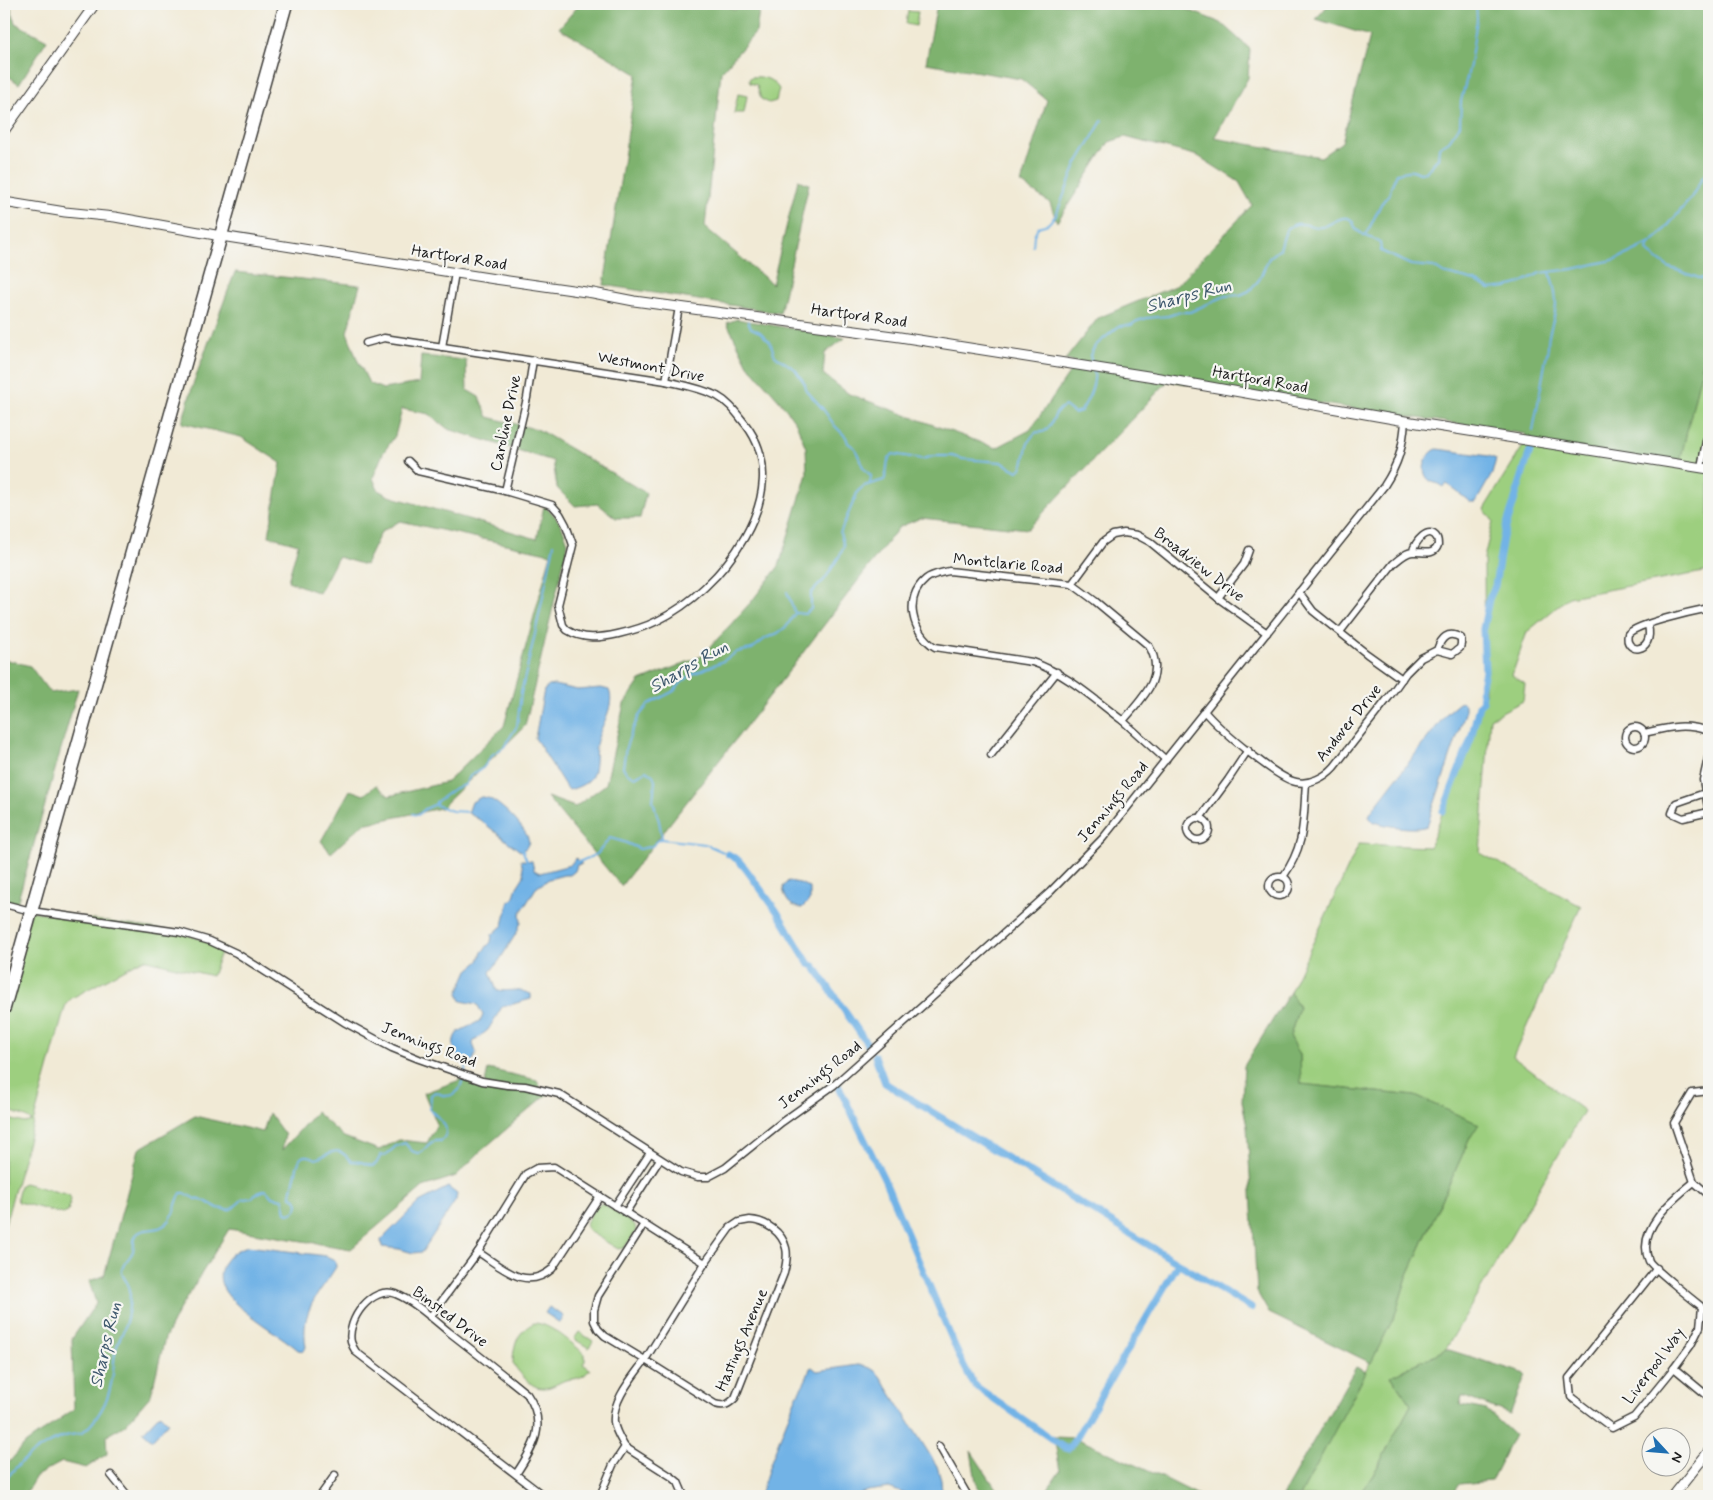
<svg xmlns="http://www.w3.org/2000/svg" width="1713" height="1500" font-family="Mynerve,sans-serif">
  <style>
    .green { fill: #9dcf7f; stroke: #5c764e }
    .forest { fill: #7eb26e; stroke: #4d6745 }
    .water { fill: #72b3e6; stroke: #476881 }
    .lines { fill: none; stroke-linecap: round; stroke-linejoin: round }
    .stream { stroke: #72b3e6; stroke-width: 2 }
    .canal { stroke: #72b3e6; stroke-width: 7 }
    .street-casing { stroke: #3c3b38; stroke-width: 9 }
    .secondary-casing { stroke: #3c3b38; stroke-width: 11 }
    .highway-casing { stroke: #3c3b38; stroke-width: 15 }
    .street { stroke: #fff; stroke-width: 6 }
    .secondary { stroke: #fff; stroke-width: 9 }
    .highway { stroke: #fff; stroke-width: 12 }
    .labels { text-anchor: middle; dominant-baseline: central; stroke-width: 4.5; stroke-linejoin: round; paint-order: stroke }
    .street-label { font-size: 16px; fill: #1c1c1c; stroke: #f6f6f2 }
    .water-label { font-size: 18px; font-style: italic; fill: #3e586d; stroke: #f6f6f2 }
  </style>
  <rect width="100%" height="100%" fill="#f6f6f2"/>
  <filter id="ink" filterUnits="userSpaceOnUse"><feTurbulence type="fractalNoise" baseFrequency=".02" numOctaves="2"/><feDisplacementMap in="SourceGraphic" scale="10" xChannelSelector="R" yChannelSelector="G"/><feConvolveMatrix kernelMatrix="1 2 1 2 8 2 1 2 1" color-interpolation-filters="sRGB"/></filter>
  <filter id="wash" filterUnits="userSpaceOnUse"><feTurbulence type="fractalNoise" baseFrequency=".0096" numOctaves="4" result="noise"/><feDisplacementMap in="SourceGraphic" scale="20" xChannelSelector="R" yChannelSelector="G"/><feGaussianBlur stdDeviation="1.12" result="paint"/><feColorMatrix in="noise" values="0 0 0 0 0 0 0 0 0 0 0 0 0 0 0 0 0 1.4 0 .05"/><feComposite in="paint" operator="in"/></filter>
  <g filter="url(#wash)">
    <rect width="100%" height="100%" fill="#f1ead6"/>
    <g class="green">
      <polygon points="908,11 918,12 916,26 906,24"/>
      <path d="M751 77C763 76 772 78 779 89L776 101 769 103 761 99 757 85 750 83 749 79Z"/>
      <polygon points="738,94 747,96 744,113 734,113"/>
      <polygon points="1709,336 1709,571 1569,597 1527,632 1512,675 1525,684 1523,701 1490,718 1480,853 1581,906 1513,1057 1584,1111 1446,1349 1391,1376 1411,1405 1373,1475 1358,1496 1300,1496 1395,1315 1407,1277 1470,1138 1478,1124 1415,1096 1300,1084 1300,1055 1290,1036 1299,1007 1290,992 1359,844 1430,847 1485,694 1484,558 1493,521 1484,509 1525,443 1679,465"/>
      <polygon points="31,911 179,932 223,947 212,976 144,959 72,998 66,1004 4,1228 4,1118 25,1123 32,1121 26,1117 4,1109 4,1008"/>
      <polygon points="24,1183 69,1195 71,1199 68,1212 63,1214 18,1202 17,1198 20,1185"/>
      <path d="M600 1204H604L635 1225 636 1232 624 1248 618 1249 590 1232 586 1227C586 1219 594 1208 600 1204Z"/>
      <path d="M534 1323C551 1323 572 1344 585 1354V1361L583 1364 590 1369C583 1379 577 1378 566 1380 559 1382 552 1388 544 1388 531 1389 520 1373 513 1364 513 1345 517 1332 534 1323Z"/>
      <polygon points="579,1332 593,1341 589,1348 574,1339"/>
    </g>
    <g class="forest">
      <polygon points="4,4 10,4 15,23 47,40 19,84 4,73"/>
      <polygon points="580,4 724,4 734,10 745,4 760,4 756,32 721,72 705,227 772,284 798,180 809,184 780,313 604,285 637,74 559,28"/>
      <polygon points="937,4 1145,4 1145,7 1181,7 1221,23 1250,49 1248,78 1214,138 1321,157 1342,142 1370,36 1316,19 1329,4 1709,4 1709,336 1679,466 1525,443 1526,434 1168,381 1028,529 921,518 899,527 779,684 621,886 547,797 575,807 606,784 624,704 640,681 702,656 751,602 779,566 807,474 806,448 796,423 780,401 748,365 727,323 737,319 845,338 825,353 823,374 849,394 996,448 1030,430 1077,362 1065,360 1098,318 1177,285 1252,205 1239,182 1198,156 1125,137 1109,142 1057,222 1050,203 1021,183 1047,100 1021,79 926,63"/>
      <path d="M235 272 360 285 347 332 357 359 369 383 383 389 419 383 421 356 466 360 467 390 479 397 488 417 539 430 646 493 640 518H616L598 504 575 506 557 488 553 461 448 429 429 414 402 409 395 436 383 453 373 478 378 490 389 496 537 539 544 506C558 517 562 525 568 543L525 726 441 808 363 824 331 853 321 841 350 790 364 795 376 785 389 796 447 782 504 726 551 554 400 521 381 532 365 565 338 557 319 593 288 581 298 544 269 536 281 463 241 437 182 423 194 381Z"/>
      <polygon points="4,659 30,666 50,693 78,689 16,907 4,902"/>
      <polygon points="1290,992 1299,1007 1290,1036 1300,1055 1301,1084 1415,1096 1479,1124 1470,1138 1407,1277 1395,1315 1371,1363 1269,1313 1257,1292 1247,1126 1242,1101 1244,1066"/>
      <polygon points="488,1069 537,1080 541,1089 551,1091 481,1151 456,1176 423,1187 351,1249 229,1229 179,1310 165,1338 151,1395 125,1425 106,1436 107,1454 86,1468 62,1462 36,1476 24,1496 4,1496 4,1468 25,1444 74,1409 72,1339 96,1303 89,1281 104,1276 139,1149 195,1116 263,1132 269,1113 285,1135 282,1150 316,1112 344,1137 379,1150 399,1140 427,1143 437,1124 424,1093 471,1076 484,1088"/>
      <polygon points="1446,1349 1526,1374 1510,1414 1462,1396 1460,1405 1487,1410 1514,1435 1491,1481 1459,1484 1451,1496 1358,1496 1373,1475 1411,1405 1391,1376"/>
      <polygon points="1356,1367 1366,1372 1300,1496 1282,1496"/>
      <polygon points="1054,1437 1076,1438 1166,1479 1200,1496 1043,1496 1060,1471"/>
      <polygon points="971,1451 1001,1496 982,1496 976,1482"/>
    </g>
    <g class="water">
      <path d="M1437 449 1489 456 1496 459 1492 474 1476 502H1470L1447 484 1443 487C1439 482 1433 484 1429 480 1419 471 1426 453 1437 449Z"/>
      <path d="M554 685 578 690 601 688 609 690C616 707 599 728 596 745 595 755 596 768 592 776 588 784 576 788 569 790L564 784 535 738 544 690 549 686Z"/>
      <path d="M1463 702 1465 705V713L1427 826C1416 831 1384 826 1372 821L1369 816 1371 812 1382 797 1447 713 1459 703Z"/>
      <path d="M481 797C485 797 489 798 492 800 503 806 528 830 529 842L526 848 520 851 480 820 468 813 472 802Z"/>
      <path d="M576 858 582 864 577 865 575 871 570 875H564L549 879 536 888 520 914 521 922 517 932 499 961 490 972 497 991 519 990 531 994V999L502 1007 488 1030 474 1041 473 1044 476 1052 474 1059 469 1064 461 1063C454 1055 449 1038 460 1031 467 1027 475 1024 481 1020L483 1015 477 1004 461 1001 458 993 468 970 479 961 482 952 491 942 492 935 503 925 509 901 513 899 517 887 524 876 521 860 532 861 534 870 540 873 570 865Z"/>
      <path d="M788 881 800 883 810 888V900L802 908C790 908 784 898 783 887Z"/>
      <polygon points="448,1187 457,1194 456,1200 422,1252 413,1253 399,1249 382,1247 381,1240 419,1202"/>
      <path d="M248 1246 326 1256 335 1260 336 1267C318 1296 300 1309 306 1347L304 1351 298 1350C279 1333 229 1307 222 1285 219 1278 220 1270 224 1263 230 1253 238 1249 248 1246Z"/>
      <polygon points="549,1307 564,1316 560,1323 545,1313"/>
      <path d="M858 1365C868 1366 874 1369 880 1376L937 1466 941 1480 942 1492 940 1496H911L889 1488 867 1491 854 1496H760C769 1464 782 1432 795 1400 800 1388 807 1381 810 1368L812 1367 817 1371Z"/>
      <polygon points="160,1414 168,1422 152,1440 143,1432"/>
    </g>
    <g class="lines">
      <g class="stream">
        <polyline points="1366,235 1381,204 1390,193 1391,187 1397,173 1413,170 1420,173 1426,172 1438,158 1439,147 1449,141 1460,125 1461,101 1470,65 1477,19 1476,4"/>
        <polyline points="1649,244 1647,250 1649,253 1668,267 1699,278 1709,279"/>
        <polyline points="1033,246 1034,235 1038,227 1048,224 1056,215 1076,165 1102,121"/>
        <polyline points="748,321 751,328 760,332 770,342 775,356 795,369 805,384 806,390 823,409 835,426 846,437 848,443 855,448 863,467 871,476 870,484"/>
        <path d="M1092 364 1090 355 1095 346 1119 326 1131 325 1137 321 1147 318 1168 316 1180 312H1190L1225 296 1240 295 1249 291 1259 280 1269 258 1280 249 1286 230C1300 217 1307 228 1322 227 1330 226 1339 216 1347 218 1354 219 1353 225 1356 229 1362 236 1373 238 1380 242L1381 251 1411 265 1434 267 1443 273 1475 281 1490 289 1507 287 1521 283 1540 273 1573 269 1617 259 1649 244 1660 235 1691 198 1702 178 1709 171"/>
        <path d="M1533 431 1548 347C1547 335 1553 324 1555 312 1558 299 1553 284 1550 272"/>
        <polyline points="787,592 795,613"/>
        <path d="M796 613 805 614 811 609V593L825 579 840 555 844 546 840 533 858 491 864 486 884 480C889 471 884 461 893 454L922 459 934 456H952L963 459 1001 462 1018 471C1029 463 1021 443 1037 432 1054 435 1050 411 1065 406L1074 413 1081 411C1088 400 1096 385 1094 371"/>
        <polyline points="436,805 452,811 468,812"/>
        <polyline points="413,814 418,815 425,809 436,804 436,802 455,788 465,785 470,776 483,768 493,754 504,747 517,726 521,693 535,634 554,544"/>
        <polyline points="661,839 705,844 728,854"/>
        <polyline points="522,849 527,861"/>
        <polyline points="579,862 597,854 610,838 624,842 640,849 652,846 662,837 659,821 653,801 655,781 653,775 646,771 635,777 626,772 623,767 626,747 631,733 639,716 649,704 674,691 682,682 693,674 723,661 737,652 752,649 766,638 778,633 787,626 795,613"/>
        <polyline points="868,1045 875,1056"/>
        <polyline points="465,1072 466,1062"/>
        <path d="M4 1483C16 1462 40 1446 63 1437 69 1434 76 1435 82 1433 96 1422 108 1402 111 1384 114 1374 113 1364 115 1354 116 1345 121 1337 124 1329 128 1317 130 1303 130 1291 130 1282 118 1275 123 1267 125 1261 131 1257 133 1251 135 1244 132 1238 138 1233 146 1227 159 1233 169 1221 175 1215 175 1202 181 1193H185L195 1199 205 1201 218 1208 228 1210 233 1208 243 1199 252 1198 255 1194 266 1190 272 1197 283 1199 286 1212 288 1214C294 1213 298 1209 298 1203L296 1199 291 1197C291 1189 293 1184 295 1177 298 1164 298 1149 316 1159 326 1156 335 1146 345 1155 347 1157 349 1160 351 1161L361 1162 372 1166 376 1164 381 1155 385 1156 396 1146 405 1143C408 1146 410 1151 414 1152 427 1158 424 1138 441 1141 454 1129 439 1118 430 1110L431 1095 435 1092 445 1096 453 1095 459 1090 464 1077"/>
      </g>
      <g class="canal">
        <polyline points="1443,811 1471,739 1479,705 1483,701 1481,690 1485,671 1483,629 1489,599 1495,586 1503,537 1530,451"/>
        <polyline points="728,854 738,860 745,868 776,910 809,964 814,966 868,1045"/>
        <polyline points="875,1056 885,1083 1251,1308"/>
        <polyline points="838,1085 884,1179 960,1358 973,1383 977,1387 1063,1447 1068,1449 1076,1438 1178,1264"/>
      </g>
    </g>
  </g>
  <g filter="url(#ink)">
    <g class="lines">
      <defs>
        <g id="street">
          <path d="M366 343 384 338 666 381C683 385 701 388 717 396 730 403 737 414 746 425 798 493 720 591 657 621 645 627 631 631 618 634 600 638 583 640 567 630L563 625 558 605 573 545 566 525 560 514 552 505 505 491 418 471 408 461"/>
          <polyline points="442,347 455,273"/>
          <polyline points="666,381 679,307"/>
          <polyline points="1701,467 1709,426"/>
          <polyline points="505,491 527,398 533,360"/>
          <path d="M949 571 1072 584 1095 601 1149 646C1167 677 1142 698 1123 721 1095 700 1066 673 1032 662L935 647C912 633 903 598 926 579 932 574 941 573 949 571Z"/>
          <polyline points="1072,584 1103,542 1113,535 1124,533 1137,535 1150,542 1218,598 1267,633"/>
          <polyline points="1299,592 1313,611 1367,654 1402,679"/>
          <polyline points="1218,598 1244,564 1249,550"/>
          <path d="M1648 625C1655 655 1623 654 1628 634 1636 624 1694 611 1709 608"/>
          <path d="M1340 632 1393 564C1399 559 1406 552 1413 552 1422 551 1434 557 1438 545 1438 543 1438 540 1437 538 1429 524 1414 543 1413 551"/>
          <path d="M1204 711C1218 728 1276 778 1296 782 1310 785 1325 777 1334 767L1389 697 1406 673 1421 658 1437 650 1452 654 1460 648 1461 644V638C1448 630 1441 638 1437 650"/>
          <polyline points="1123,721 1166,760"/>
          <circle cx="1635" cy="737" r="10"/>
          <path d="M1644 733C1670 727 1684 723 1709 731"/>
          <polyline points="1709,754 1703,780 1709,813"/>
          <polyline points="991,755 1057,672"/>
          <polyline points="1705,793 1676,803 1672,813 1683,818 1709,812"/>
          <circle cx="1198" cy="829" r="11"/>
          <polyline points="1200,818 1228,780 1248,750"/>
          <circle cx="1279" cy="886" r="10"/>
          <path d="M1283 877C1306 844 1303 821 1306 783"/>
          <path d="M4 904 31 911 179 932 210 941 236 953 344 1022 392 1048 419 1059 482 1081 507 1085 525 1086 559 1094 681 1172 698 1177H708L725 1168 782 1122 834 1085 1050 892 1103 838 1384 486C1399 463 1403 447 1405 421"/>
          <polyline points="1709,1091 1692,1093 1674,1123 1694,1182 1709,1195"/>
          <polyline points="615,1206 650,1153"/>
          <polyline points="626,1212 660,1159"/>
          <path d="M750 1220C766 1221 782 1232 786 1248 788 1256 786 1265 784 1273L735 1398C728 1405 724 1407 715 1404L645 1360 705 1263 730 1228 739 1222Z"/>
          <path d="M478 1252C502 1267 525 1292 552 1269L600 1196"/>
          <path d="M1657 1268 1569 1378 1571 1397 1612 1428 1634 1417 1674 1368 1691 1345 1700 1327 1702 1307C1693 1300 1652 1267 1649 1261 1635 1230 1673 1199 1694 1182"/>
          <polyline points="430,1317 478,1252 526,1174 537,1168 554,1167 705,1263"/>
          <polyline points="1674,1368 1709,1397"/>
          <polyline points="939,1446 968,1496"/>
          <polyline points="625,1447 672,1477 678,1482 684,1496"/>
          <path d="M516 1474C534 1447 548 1424 527 1394 501 1373 475 1352 449 1332 433 1319 415 1302 396 1294 372 1285 346 1320 351 1342 352 1345 354 1349 356 1352L544 1496"/>
          <polyline points="111,1475 128,1496"/>
          <polyline points="320,1496 335,1475"/>
          <path d="M600 1496 613 1465 625 1447C621 1440 615 1431 614 1422 612 1400 633 1377 645 1360L605 1336 598 1329 594 1321V1310L598 1296 644 1224"/>
        </g>
        <g id="secondary">
          <polyline points="4,131 95,4"/>
          <polyline points="4,202 65,212 115,217 221,236 495,279 593,293 634,301 900,337 1154,377 1405,421 1709,469"/>
          <polyline points="1673,1496 1709,1451"/>
        </g>
        <polyline id="highway" points="4,1008 286,4"/>
      </defs>
      <use href="#street" class="street-casing"/>
      <use href="#secondary" class="secondary-casing"/>
      <use href="#highway" class="highway-casing"/>
      <use href="#street" class="street"/>
      <use href="#secondary" class="secondary"/>
      <use href="#highway" class="highway"/>
    </g>
  </g>
  <g class="labels">
    <g class="street-label">
      <text transform="translate(459 258) rotate(9)">Hartford Road</text>
      <text transform="translate(859 316) rotate(8)">Hartford Road</text>
      <text transform="translate(651 367) rotate(11)">Westmont Drive</text>
      <text transform="translate(1260 380) rotate(10)">Hartford Road</text>
      <text transform="translate(506 423) rotate(-78)">Caroline Drive</text>
      <text transform="translate(1008 564) rotate(5)">Montclarie Road</text>
      <text transform="translate(1199 565) rotate(38)">Broadview Drive</text>
      <text transform="translate(1349 723) rotate(-51)">Andover Drive</text>
      <text transform="translate(1113 802) rotate(-50)">Jennings Road</text>
      <text transform="translate(429 1045) rotate(21)">Jennings Road</text>
      <text transform="translate(820 1075) rotate(-38)">Jennings Road</text>
      <text transform="translate(450 1317) rotate(37)">Binsted Drive</text>
      <text transform="translate(742 1340) rotate(-67)">Hastings Avenue</text>
      <text transform="translate(1654 1366) rotate(-53)">Liverpool Way</text>
    </g>
    <g class="water-label">
      <text transform="translate(1189 296) rotate(-15)">Sharps Run</text>
      <text transform="translate(689 667) rotate(-30)">Sharps Run</text>
      <text transform="translate(106 1345) rotate(-77)">Sharps Run</text>
    </g>
  </g>
  <rect width="1713" height="1500" fill="none" stroke="#f6f6f2" stroke-width="20"/>
  <g transform="translate(1666 1452) rotate(116)"><circle r="24" fill="#f6f6f2" stroke="#9f9f9c"/>
  <path d="M0-4L9 19L0 12L-9 19Z" fill="#1f6fb2"/>
  <text y="-8" font-size="14" font-weight="bold" text-anchor="middle" fill="#1c1c1c">N</text>
  </g>
</svg>
